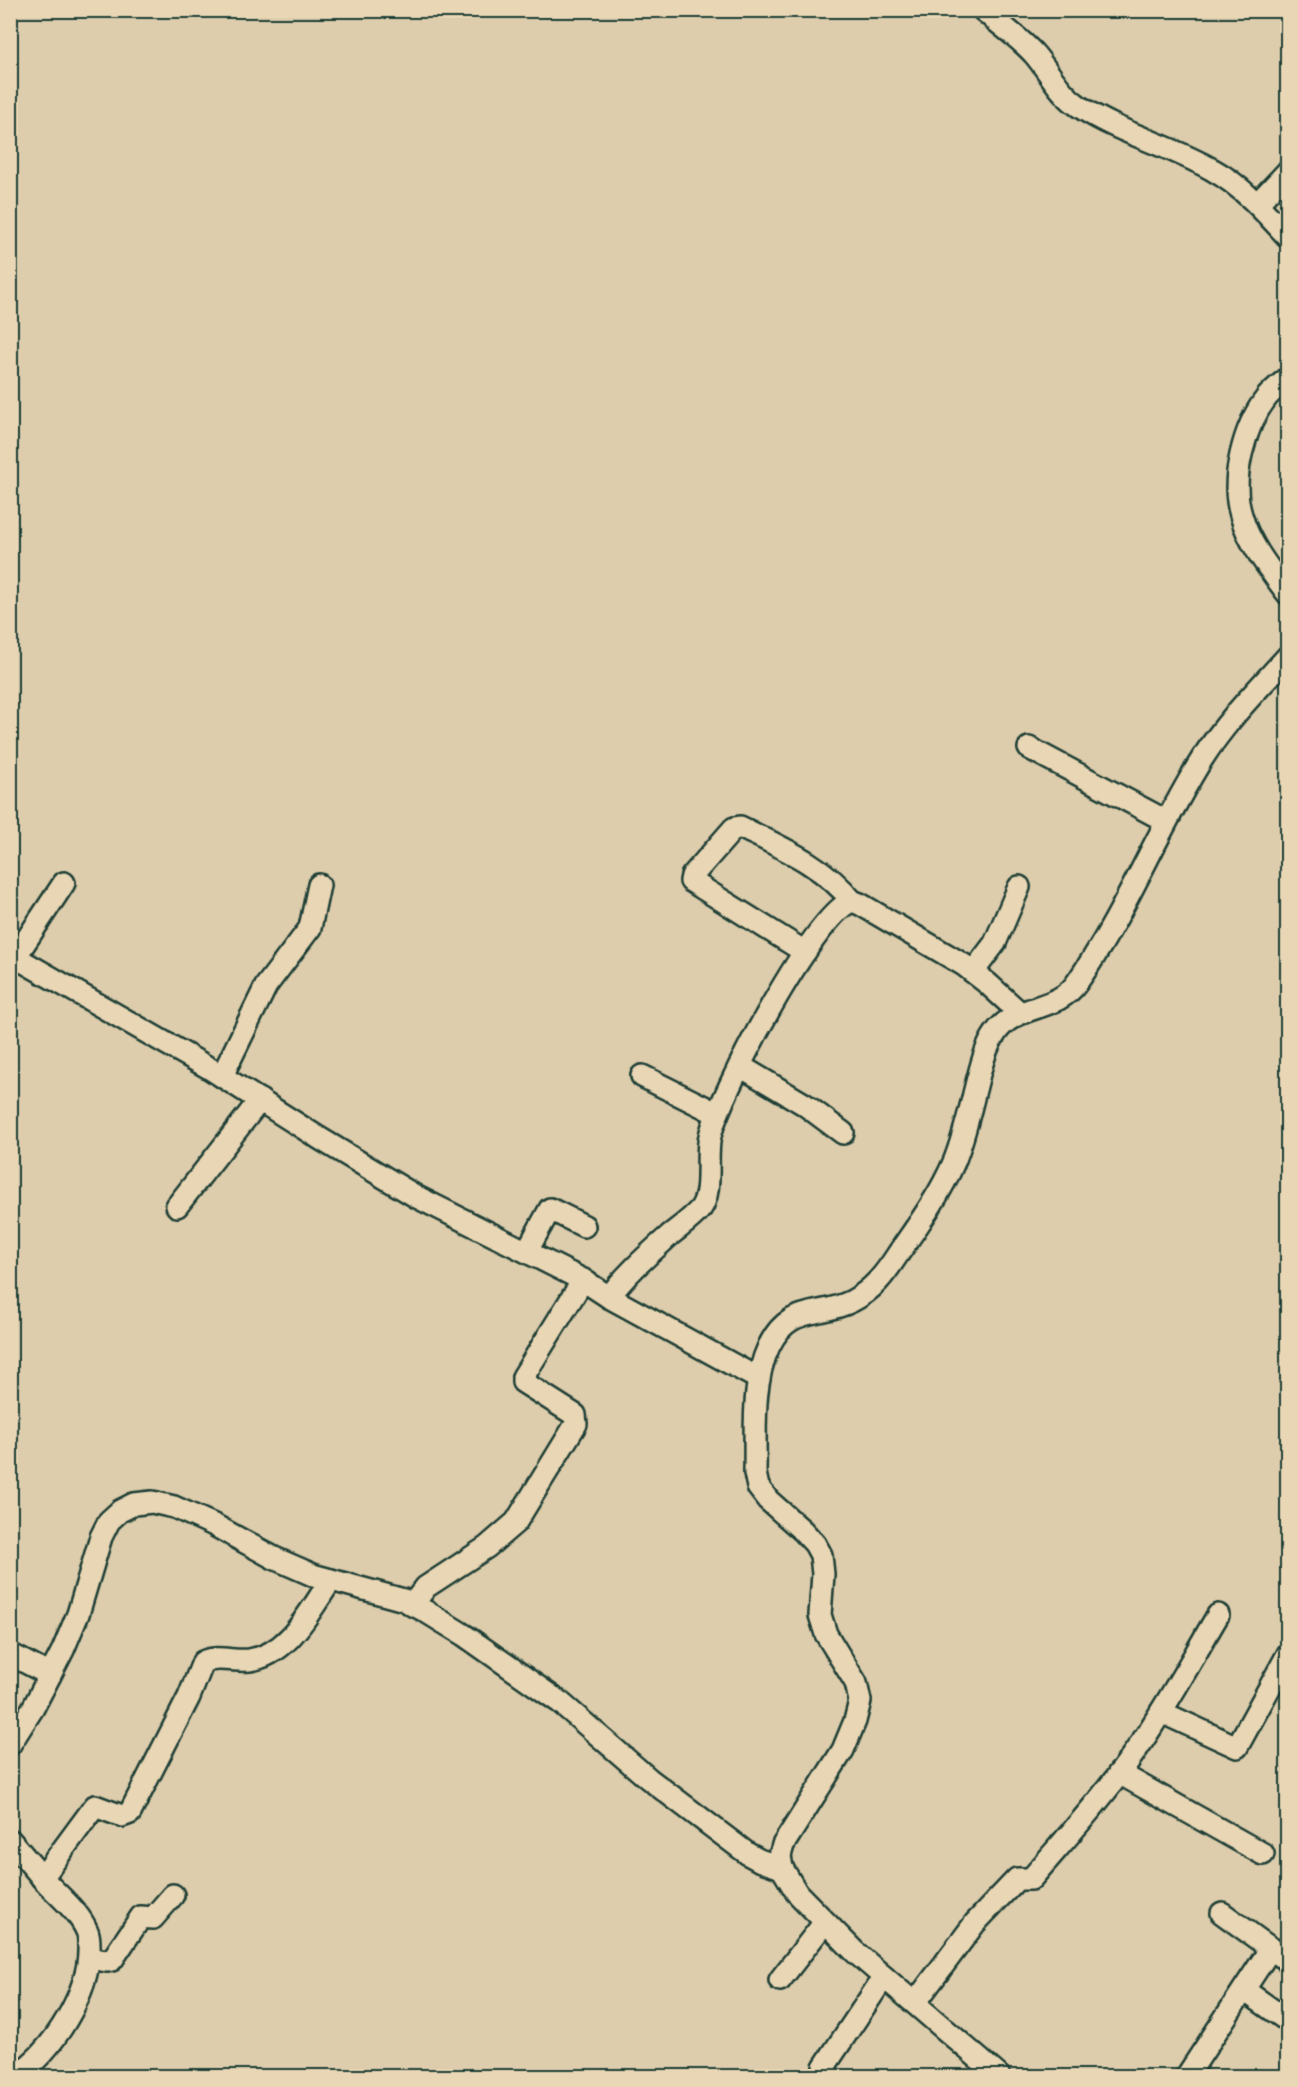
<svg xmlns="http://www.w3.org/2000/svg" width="1298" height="2087" font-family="'Indie Flower',sans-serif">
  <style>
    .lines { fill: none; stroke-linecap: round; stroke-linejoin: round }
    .minor-casing { stroke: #1f3d34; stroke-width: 26 }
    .minor { stroke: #e9d6b4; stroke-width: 21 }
  </style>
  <rect width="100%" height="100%" fill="#ddcdac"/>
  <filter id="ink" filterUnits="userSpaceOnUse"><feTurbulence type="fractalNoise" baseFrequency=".0167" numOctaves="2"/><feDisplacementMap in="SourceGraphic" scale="12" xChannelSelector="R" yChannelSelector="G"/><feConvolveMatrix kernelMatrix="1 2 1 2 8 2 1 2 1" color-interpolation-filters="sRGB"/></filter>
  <g filter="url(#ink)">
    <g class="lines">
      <defs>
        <g id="minor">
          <path d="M983 10C1000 25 1020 38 1035 55 1050 73 1060 94 1080 107 1121 134 1170 145 1213 170 1242 186 1265 212 1288 237"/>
          <polyline points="1257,204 1288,171"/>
          <path d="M1288 378C1281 384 1273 390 1267 397 1244 426 1230 479 1241 515 1249 544 1270 570 1288 594"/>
          <polyline points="1029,748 1166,821"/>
          <path d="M805 952 691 881 692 876 734 828 740 827C780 847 824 865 852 901"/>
          <polyline points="10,954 209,1068 319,1138 417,1197 583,1280 609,1297 759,1379"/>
          <polyline points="16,956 64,883"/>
          <polyline points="973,972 995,943 1019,887"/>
          <polyline points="740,1066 804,1104 843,1133"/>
          <polyline points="222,1076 266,986 310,928 319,885"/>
          <polyline points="642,1076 716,1113"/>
          <polyline points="177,1206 260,1100"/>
          <polyline points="527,1251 550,1209 584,1226"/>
          <path d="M609 1297C627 1273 648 1255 670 1235 680 1227 693 1218 701 1208 713 1190 705 1157 710 1136 720 1094 814 914 852 901L860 904 964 965 987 983 1019 1012"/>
          <polyline points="412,1605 426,1587 487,1547 516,1522 576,1424 575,1415 523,1382 523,1377 583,1280"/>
          <polyline points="10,1654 50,1675"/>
          <polyline points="1161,1712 1237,1747 1288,1654"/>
          <polyline points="10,1744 33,1708 63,1650 78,1614 101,1537 109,1521 120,1511 134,1504 152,1502 174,1507 214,1525 274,1558 313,1575 404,1600 425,1611 464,1635 561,1703 649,1779 748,1854 759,1860 782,1868"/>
          <polyline points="1119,1773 1263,1854"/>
          <path d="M10 1840C22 1854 34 1868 46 1882 60 1897 79 1912 87 1931 89 1935 89 1940 89 1945 91 1991 53 2052 15 2076"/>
          <path d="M42 1878 95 1806 122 1816 130 1813 189 1697 203 1662C217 1655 234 1662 249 1660 289 1655 310 1610 331 1580"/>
          <polyline points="1222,1913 1288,1961"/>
          <polyline points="89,1958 107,1961 112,1960 141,1917 153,1918 173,1895"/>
          <polyline points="780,1980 825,1922"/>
          <polyline points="1244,1990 1288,2021"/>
          <path d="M915 2003 975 1923 1017 1879H1031C1066 1838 1102 1799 1132 1756 1164 1711 1190 1662 1218 1615"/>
          <polyline points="829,2076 823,2072 824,2067 884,1977"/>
          <path d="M999 2076 855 1952 797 1893 782 1868 780 1856 783 1845 843 1750 855 1721 860 1701 856 1683 826 1634 820 1615 823 1574 821 1555 815 1544 803 1531 768 1500 758 1487 755 1473C756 1432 751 1384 769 1346 789 1304 819 1318 852 1301 873 1290 885 1274 898 1254 918 1225 940 1195 954 1162 965 1135 971 1105 978 1078 982 1063 986 1047 995 1034 1015 1003 1056 1012 1076 984 1126 913 1156 832 1202 759 1226 721 1258 689 1288 656"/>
          <polyline points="1187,2076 1271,1948"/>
        </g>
      </defs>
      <use href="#minor" class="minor-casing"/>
      <use href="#minor" class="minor"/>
    </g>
  </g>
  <rect width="1298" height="2087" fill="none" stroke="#e9d6b4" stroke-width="36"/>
  <rect x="18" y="18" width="1262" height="2051" fill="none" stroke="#1f3d34" stroke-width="2" filter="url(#ink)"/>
</svg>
